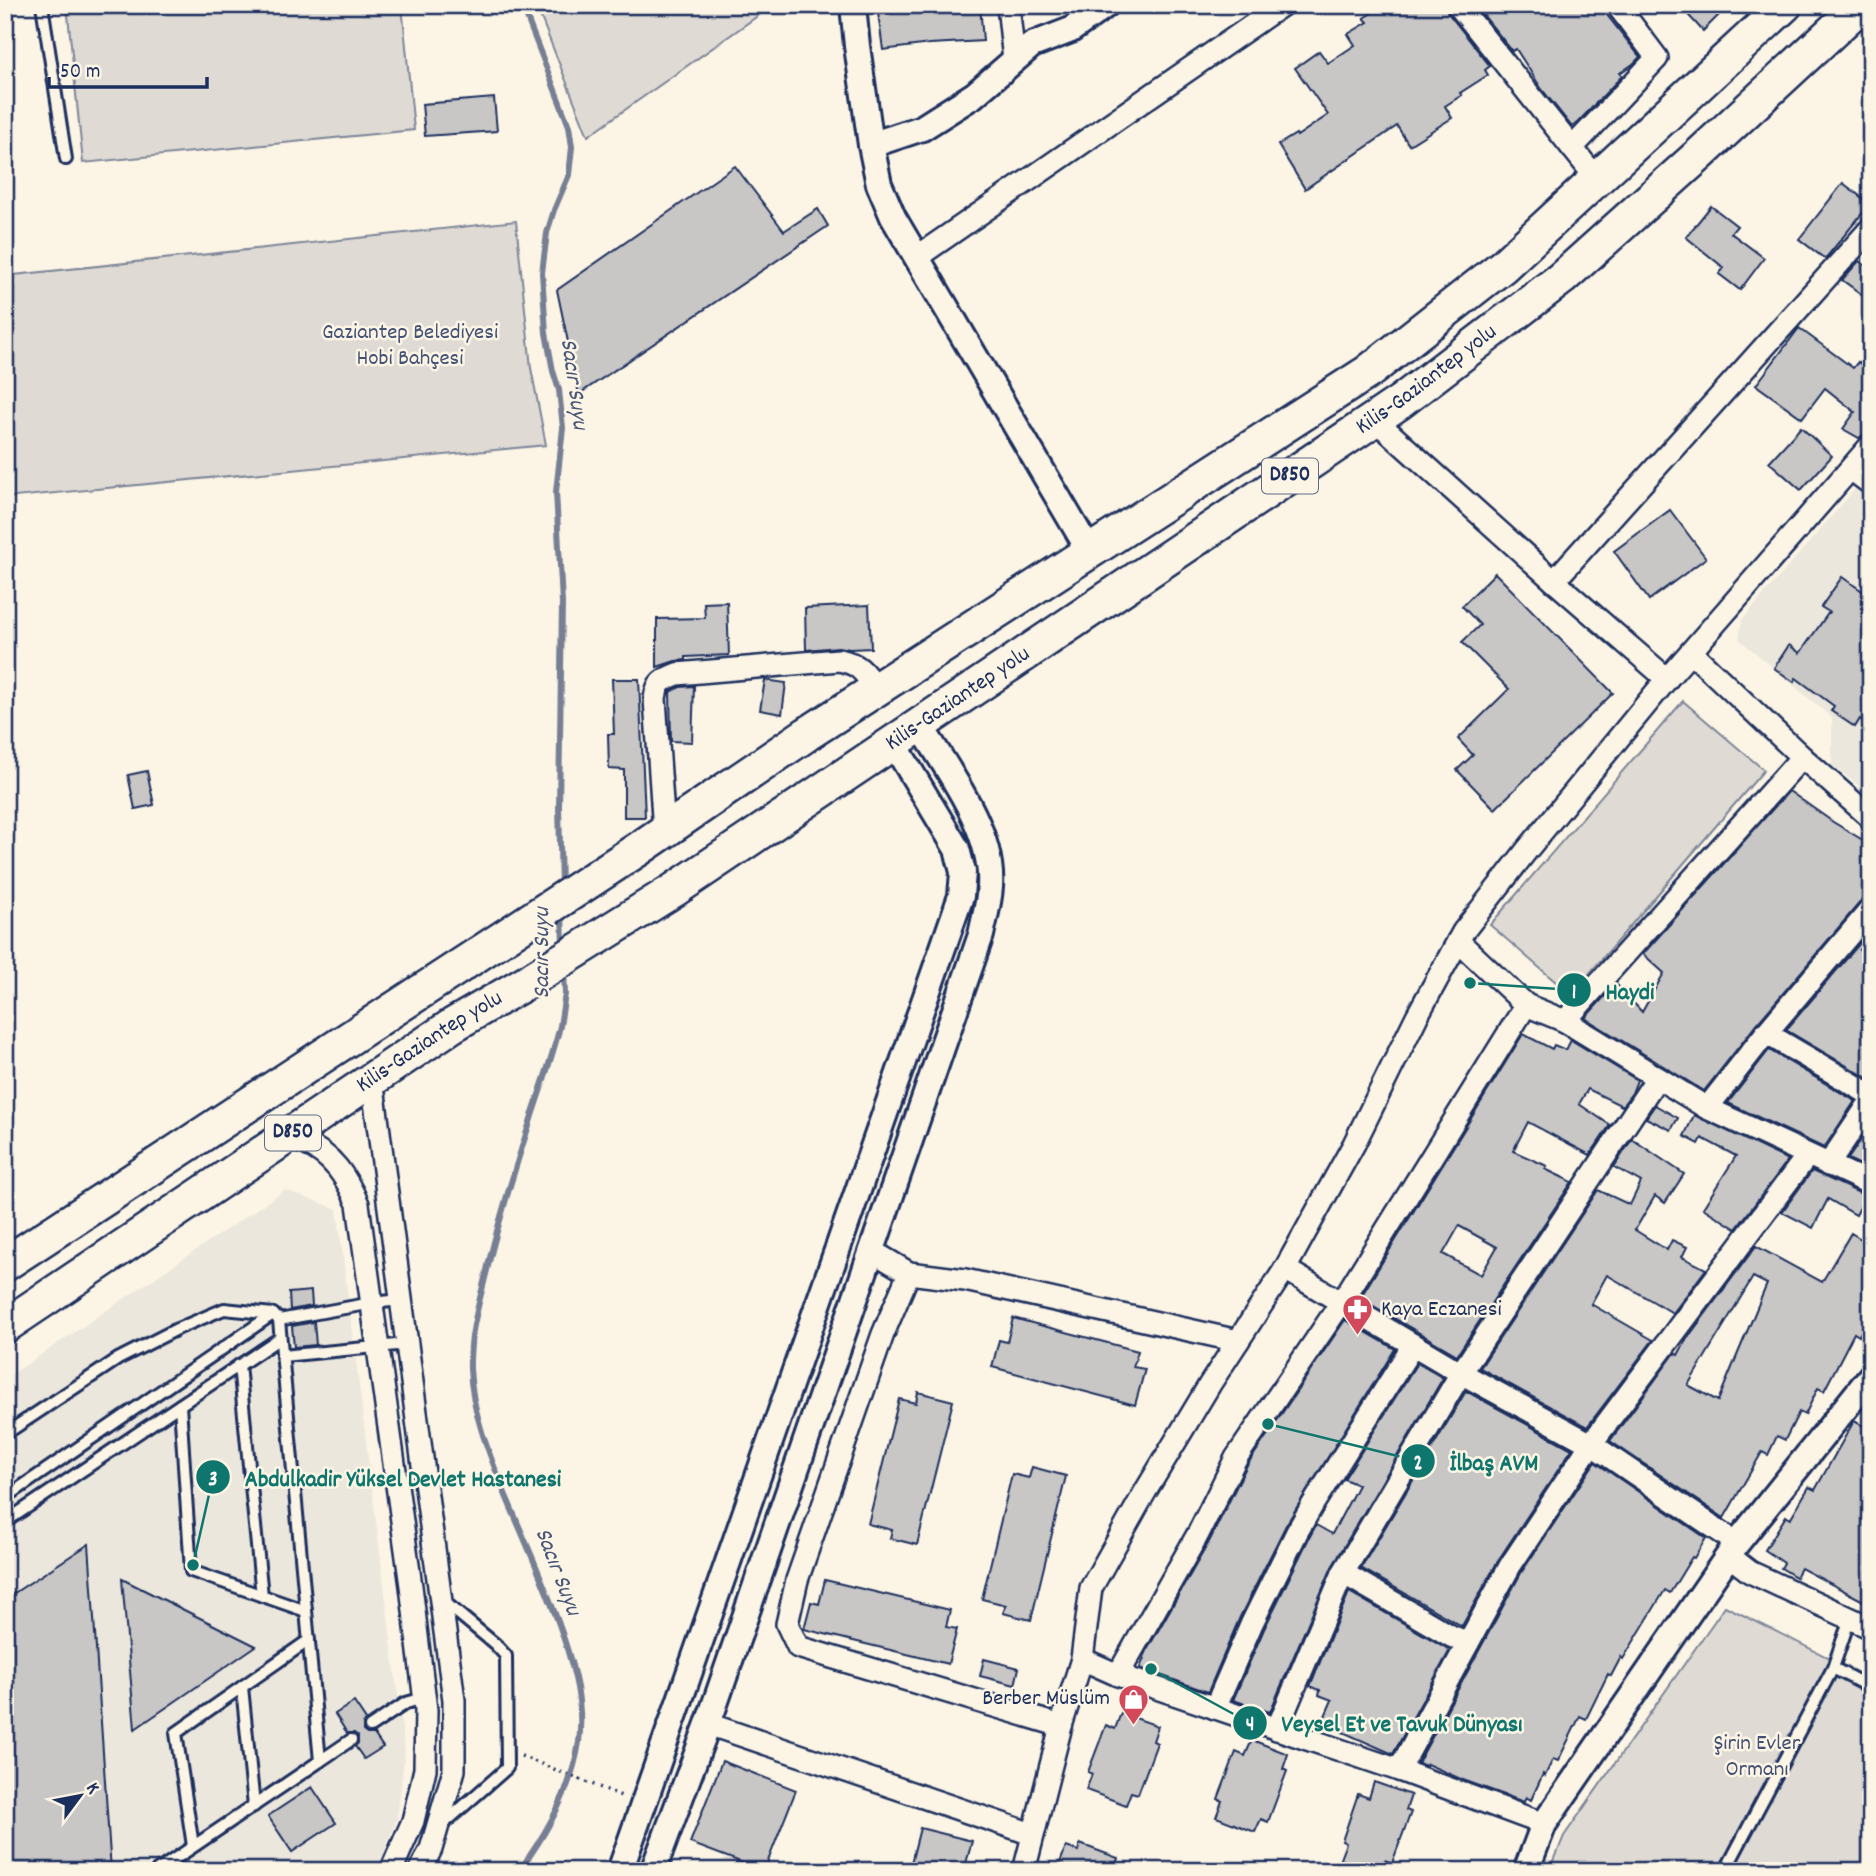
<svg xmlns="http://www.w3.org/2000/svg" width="1876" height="1876" font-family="Dekko,sans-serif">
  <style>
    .built { fill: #ece7dc }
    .green { fill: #dfdbd4; stroke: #7d8599; stroke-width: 2 }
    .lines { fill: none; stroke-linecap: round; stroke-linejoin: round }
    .stream { stroke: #767f94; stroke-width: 6 }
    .building { fill: #c8c7c6; stroke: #1b2f5e; stroke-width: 2; fill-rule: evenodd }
    .service-casing { stroke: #1b2f5e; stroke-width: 16 }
    .minor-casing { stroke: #1b2f5e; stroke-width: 26 }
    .tertiary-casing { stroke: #1b2f5e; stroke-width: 30 }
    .trunk-casing { stroke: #1b2f5e; stroke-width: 38 }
    .path { stroke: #1b2f5e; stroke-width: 3.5; stroke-dasharray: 2 5; stroke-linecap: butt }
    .service { stroke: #fcf5e5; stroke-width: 10 }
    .minor { stroke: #fcf5e5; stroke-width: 21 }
    .tertiary { stroke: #fcf5e5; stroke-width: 24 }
    .trunk { stroke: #fcf5e5; stroke-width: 33 }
    .labels { text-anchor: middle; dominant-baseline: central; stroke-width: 5; stroke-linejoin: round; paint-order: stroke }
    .shield { fill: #fcf5e5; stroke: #5e6a86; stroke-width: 2 }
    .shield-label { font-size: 21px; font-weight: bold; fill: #1b2f5e }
    .park-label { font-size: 23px; fill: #425176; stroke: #fcf5e5 }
    .street-label { font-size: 23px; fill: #1b2f5e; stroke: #fcf5e5 }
    .poi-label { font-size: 23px; fill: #1b2f5e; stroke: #fcf5e5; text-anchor: start }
    .water-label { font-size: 24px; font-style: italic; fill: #485779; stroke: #fcf5e5 }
    .leader { fill: none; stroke: #0f766e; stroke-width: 2.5 }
    .callout-dot { fill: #0f766e; stroke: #fcf5e5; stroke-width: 2.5 }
    .mark-label { font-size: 21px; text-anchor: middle; font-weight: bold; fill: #fff }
    .callout-label { font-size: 24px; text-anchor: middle; font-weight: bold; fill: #0f766e; stroke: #fcf5e5; stroke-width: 5; stroke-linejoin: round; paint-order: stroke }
  </style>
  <rect width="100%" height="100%" fill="#fcf5e5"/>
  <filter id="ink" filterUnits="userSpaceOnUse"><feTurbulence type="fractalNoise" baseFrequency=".0143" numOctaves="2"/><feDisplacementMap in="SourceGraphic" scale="14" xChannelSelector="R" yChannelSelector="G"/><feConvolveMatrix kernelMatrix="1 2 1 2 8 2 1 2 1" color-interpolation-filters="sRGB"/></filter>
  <g filter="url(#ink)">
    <g class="built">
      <polygon points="1862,481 1871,488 1871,794 1832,766 1832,718 1739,639 1742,620"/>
      <polygon points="285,1190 337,1209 405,1752 397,1819 377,1871 5,1871 5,1379"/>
    </g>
    <g class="green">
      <polygon points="67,5 402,5 414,130 83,163"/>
      <polygon points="536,5 773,5 588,136"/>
      <polygon points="516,221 531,368 546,445 5,498 5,276"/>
      <polygon points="1683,701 1764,770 1571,995 1490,925"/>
      <polygon points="1725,1606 1871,1679 1871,1871 1550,1871 1564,1836"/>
    </g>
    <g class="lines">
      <g class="stream">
        <polyline points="522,5 569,126 572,147 569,175 554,210 547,233 542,273 546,333 553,371 559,390 563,428 556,492 562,603 559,807 561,886"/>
        <polyline points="562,911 563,945"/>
        <path d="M519 1871C547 1833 572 1789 579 1742 584 1704 574 1669 562 1633 545 1583 522 1535 502 1486 487 1449 472 1410 470 1369 469 1335 479 1303 487 1270 499 1220 514 1171 530 1122 540 1090 552 1059 560 1026L565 994 564 970"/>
      </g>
    </g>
    <g class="building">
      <polygon points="877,5 980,5 983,41 930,44 883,50"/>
      <polygon points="1383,5 1445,5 1448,13 1490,66 1485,70 1488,75 1460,93 1462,95 1445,106 1452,118 1409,145 1397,126 1305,189 1278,145 1296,134 1297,136 1328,115 1295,68 1319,51 1328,63 1355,45 1348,34 1368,22 1364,18"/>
      <polygon points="1475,5 1599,5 1640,57 1633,64 1620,73 1622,76 1578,122 1572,127 1541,88 1516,49 1512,51"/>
      <polygon points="1679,5 1729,5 1703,31"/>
      <polygon points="494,98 497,131 425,136 422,104"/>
      <polygon points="735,166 784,231 818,209 828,226 579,394 557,290"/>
      <polygon points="1843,183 1870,204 1825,259 1799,239"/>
      <polygon points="1711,206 1737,226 1731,233 1764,258 1740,290 1719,274 1724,268 1686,237"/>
      <polygon points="1859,261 1871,269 1871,301 1842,280"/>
      <polygon points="1799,328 1853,368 1858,362 1871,372 1871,432 1866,433 1859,438 1843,429 1855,412 1825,388 1802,418 1756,385"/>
      <polygon points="1801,427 1832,456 1801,490 1769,462"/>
      <polygon points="1670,510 1706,558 1649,600 1614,551"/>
      <polygon points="1495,573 1613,693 1495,809 1457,770 1473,755 1458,739 1509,689 1462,642 1480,625 1462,606"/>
      <polygon points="1842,577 1871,597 1871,727 1860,719 1855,727 1831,711 1834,706 1796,678 1794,682 1774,668 1789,645 1800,653 1829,612 1821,607"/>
      <polygon points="727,602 729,655 686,657 686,660 675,661 657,667 657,619 705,618 704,603"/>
      <polygon points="869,605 871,648 850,649 838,647 806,650 805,608"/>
      <polygon points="612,679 639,679 645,817 624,817 624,770 609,769 608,734 614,734"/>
      <polygon points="765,680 786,683 782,714 760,710"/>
      <polygon points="694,686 692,742 671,741 670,692 680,687"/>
      <polygon points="147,771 154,805 135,809 128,775"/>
      <polygon points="1789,791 1833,822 1871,845 1871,896 1861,901 1756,1025 1704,1091 1585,1018 1616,984 1642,1012 1664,973 1643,954"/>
      <polygon points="1871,930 1871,937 1859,950 1871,960 1871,984 1863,993 1871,998 1871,1080 1786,1030"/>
      <path d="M1523 1034 1552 1049 1554 1045 1566 1050 1571 1040 1637 1080 1632 1093 1622 1106 1588 1089 1579 1104 1610 1125 1590 1155 1528 1122 1513 1151 1547 1166 1545 1169 1572 1182 1457 1355 1360 1298ZM1459 1226 1497 1247 1481 1275 1443 1254Z"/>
      <polygon points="1769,1050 1855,1101 1824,1148 1728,1103"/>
      <polygon points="1655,1105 1678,1118 1671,1130 1646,1118"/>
      <polygon points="1694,1115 1788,1160 1736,1229 1703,1208 1736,1156 1702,1138 1699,1144 1684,1136"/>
      <polygon points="1871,1125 1871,1166 1869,1169 1848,1159"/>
      <polygon points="1632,1139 1684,1174 1665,1203 1655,1196 1635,1230 1667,1250 1672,1240 1687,1247 1682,1257 1706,1269 1673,1313 1607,1275 1591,1304 1653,1340 1587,1427 1480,1368 1598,1190 1630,1205 1641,1182 1614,1167"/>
      <polygon points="1812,1171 1866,1196 1856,1215 1828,1199 1813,1228 1782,1212"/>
      <path d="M1851 1233 1871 1245V1313L1859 1336 1854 1333 1824 1391 1818 1388 1805 1415 1799 1412 1785 1440 1777 1436 1768 1455 1762 1452 1724 1518 1610 1441 1675 1353 1678 1355 1686 1340 1756 1246 1822 1282ZM1753 1277 1767 1284 1718 1401 1688 1385Z"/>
      <polygon points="311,1291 312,1306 290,1310 289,1293"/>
      <polygon points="1013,1318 1138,1351 1133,1367 1145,1369 1135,1405 992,1367 999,1340 1007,1342"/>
      <polygon points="1345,1320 1395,1349 1286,1525 1240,1617 1208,1692 1140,1668 1147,1650 1210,1540 1247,1465"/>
      <polygon points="314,1322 316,1345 294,1347 292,1326"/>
      <polygon points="1417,1363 1443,1378 1332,1567 1270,1712 1233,1700 1264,1629 1309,1538 1316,1525 1332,1534 1358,1485 1344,1479"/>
      <polygon points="1466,1391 1572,1449 1499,1559 1462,1626 1361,1568"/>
      <polygon points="918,1392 953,1401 917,1545 890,1538 892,1530 868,1524 899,1399 916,1403"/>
      <polygon points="1854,1421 1871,1430 1871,1605 1801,1568 1796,1577 1781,1568 1784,1563 1765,1550 1786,1516 1790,1519 1809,1487 1815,1490"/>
      <polygon points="1595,1462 1706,1538 1694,1558 1692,1557 1670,1593 1665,1590 1623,1659 1621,1657 1611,1676 1608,1674 1586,1719 1580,1716 1558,1761 1553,1759 1545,1776 1543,1774 1531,1800 1526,1797 1524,1802 1463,1780 1427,1764 1426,1766 1418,1763 1521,1573"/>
      <polygon points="1032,1467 1066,1476 1031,1620 1003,1613 1006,1605 982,1599 1012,1474 1029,1478"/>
      <polygon points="89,1544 111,1871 5,1871 5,1599"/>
      <polygon points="122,1579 256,1646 135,1729"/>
      <polygon points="825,1580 950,1610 946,1627 957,1629 948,1664 804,1629 811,1602 819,1604"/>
      <polygon points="1349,1592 1450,1650 1393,1754 1322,1723 1332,1700 1319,1695 1320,1690 1310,1686"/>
      <polygon points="984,1659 1019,1668 1015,1685 980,1676"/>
      <polygon points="354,1702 366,1720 363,1724 363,1731 367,1734 374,1734 383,1747 364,1759 355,1746 358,1743 358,1736 354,1733 347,1733 335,1714"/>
      <polygon points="1121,1713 1158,1726 1153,1741 1157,1743 1138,1794 1131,1792 1126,1805 1086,1790 1092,1774 1088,1772 1106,1725 1115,1729"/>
      <polygon points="1252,1740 1288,1754 1283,1769 1287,1771 1268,1822 1261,1819 1255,1832 1216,1817 1222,1801 1218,1799 1236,1752 1245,1756"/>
      <polygon points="722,1761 796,1790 764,1871 690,1843"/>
      <polygon points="1374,1782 1411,1795 1406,1810 1411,1812 1392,1863 1385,1860 1381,1871 1372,1871 1340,1859 1346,1843 1342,1841 1358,1794 1369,1798"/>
      <polygon points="312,1787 336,1823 292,1852 268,1816"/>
      <polygon points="920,1828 972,1841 964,1871 909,1871"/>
      <polygon points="1080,1844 1118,1858 1114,1871 1057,1871 1066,1847 1078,1851"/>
    </g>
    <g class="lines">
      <defs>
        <g id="service">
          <polyline points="42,5 66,159"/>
          <polyline points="279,1320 372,1303 401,1300"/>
          <polyline points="282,1356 407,1344"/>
          <polyline points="239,1365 262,1596"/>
          <polyline points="180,1405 191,1571 306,1611"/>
          <polyline points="5,1434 118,1359 177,1329 224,1309 273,1314"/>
          <polyline points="5,1498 273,1314 279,1320 320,1761 157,1871"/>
          <polyline points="5,1522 280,1338"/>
          <polyline points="1833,1668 1871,1688"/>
          <polyline points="242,1687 254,1806"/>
          <polyline points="370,1727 406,1703 424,1698"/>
          <polyline points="320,1761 351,1740"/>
          <polyline points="441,1826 507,1768 506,1656 495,1644 442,1600"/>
          <polyline points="193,1846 176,1733 309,1640"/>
          <polyline points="1725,1871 1833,1668 1850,1618"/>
        </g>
        <g id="minor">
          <polyline points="1008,5 1014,60"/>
          <polyline points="1458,5 1597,179"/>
          <polyline points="1572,148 1657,58 1617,5"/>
          <polyline points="917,257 1282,5"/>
          <polyline points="1374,419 1554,581 1667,679 1871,445"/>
          <polyline points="1851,469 1871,484"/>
          <polyline points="1554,581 1871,228"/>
          <polyline points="1802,757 1871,818"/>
          <path d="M664 832 655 699C657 682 662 680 677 674L839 660C860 664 864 672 876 689"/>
          <polyline points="1458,941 1526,1005 1565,1021 1802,757 1691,652"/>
          <polyline points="1565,1021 1707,1108 1871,1184"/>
          <polyline points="1766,1033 1871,1095"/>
          <polyline points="372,1079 454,1700 454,1770 431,1849 420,1871"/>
          <polyline points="1707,1108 1766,1033 1871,909"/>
          <path d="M282 1140C289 1141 298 1141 304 1143 333 1155 346 1177 358 1204L411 1586 426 1710 425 1769 413 1821 391 1871"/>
          <polyline points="1828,1165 1871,1101"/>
          <polyline points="872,1251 909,1273 965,1280 1238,1341"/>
          <polyline points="1285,1269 1461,1373 1591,1444 1737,1543"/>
          <polyline points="909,1273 883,1334 797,1580 787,1624 798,1647 1061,1726"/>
          <polyline points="1728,1555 1750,1572 1871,1628"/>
          <polyline points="1343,1573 1451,1636 1468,1643"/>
          <polyline points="1082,1659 1118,1675 1399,1770 1544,1824"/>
          <polyline points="1118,1675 1198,1534 1236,1458 1341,1303 1526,1005"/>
          <polyline points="1215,1708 1252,1623 1297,1532 1313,1504 1413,1345"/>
          <polyline points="708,1724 1032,1834"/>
          <polyline points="1277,1729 1343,1573 1461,1373 1657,1078"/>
          <polyline points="1399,1770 1510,1566 1591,1444 1807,1156"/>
          <polyline points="1024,1871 1061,1726 1082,1659 1091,1588 1145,1492 1210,1384 1285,1269 1354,1144 1417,1016 1463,932 1527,850 1667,679"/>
        </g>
        <g id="tertiary">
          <polyline points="853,5 857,46 871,145 922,128 974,95 1032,45 1071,30 1106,5"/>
          <polyline points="871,145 879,184 893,217 1090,552"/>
          <polyline points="620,1871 961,896 963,872 957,849 893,742"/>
          <path d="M653 1871 708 1724 981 935C984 920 989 903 990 887 994 831 948 771 920 725"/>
          <polyline points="1526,1871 1544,1824 1737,1543 1871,1376"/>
        </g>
        <g id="trunk">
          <polyline points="5,1264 640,848 807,734 1368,372 1503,266 1785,5"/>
          <path id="s1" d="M5 1326 453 1025 530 980 674 890 1400 402 1562 278 1699 155 1861 5"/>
        </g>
      </defs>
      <use href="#service" class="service-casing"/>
      <use href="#minor" class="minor-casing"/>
      <use href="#tertiary" class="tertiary-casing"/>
      <use href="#trunk" class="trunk-casing"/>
      <polyline class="path" points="521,1756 624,1797"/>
      <use href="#service" class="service"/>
      <use href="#minor" class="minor"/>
      <use href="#tertiary" class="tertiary"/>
      <use href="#trunk" class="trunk"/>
    </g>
  </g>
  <defs>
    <symbol id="pharmacy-pin" viewBox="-11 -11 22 30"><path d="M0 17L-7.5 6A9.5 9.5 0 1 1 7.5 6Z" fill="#d1495b" stroke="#fcf5e5"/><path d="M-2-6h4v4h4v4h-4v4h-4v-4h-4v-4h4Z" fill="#fff"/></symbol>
    <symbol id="shop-pin" viewBox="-11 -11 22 30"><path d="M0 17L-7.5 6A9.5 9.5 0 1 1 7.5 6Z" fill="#d1495b" stroke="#fcf5e5"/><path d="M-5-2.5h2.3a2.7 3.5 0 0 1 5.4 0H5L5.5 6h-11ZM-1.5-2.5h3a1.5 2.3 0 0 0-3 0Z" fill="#fff"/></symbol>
  </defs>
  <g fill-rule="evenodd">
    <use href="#pharmacy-pin" x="1340" y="1292" width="35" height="47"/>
    <use href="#shop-pin" x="1116" y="1682" width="35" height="47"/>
  </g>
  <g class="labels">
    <g class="shield">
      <rect x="1262" y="458.5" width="56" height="35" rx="5"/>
      <rect x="265" y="1115.5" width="56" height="35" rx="5"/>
    </g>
    <g class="shield-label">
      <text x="1290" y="476">D850</text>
      <text x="293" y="1133">D850</text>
    </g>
    <g class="park-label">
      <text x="410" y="333">Gaziantep Belediyesi<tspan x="410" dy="26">Hobi Bahçesi</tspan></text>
      <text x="1757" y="1744">Şirin Evler<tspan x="1757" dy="26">Ormanı</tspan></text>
    </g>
    <g class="street-label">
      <text stroke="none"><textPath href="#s1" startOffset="1708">Kilis-Gaziantep yolu</textPath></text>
      <text stroke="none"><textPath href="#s1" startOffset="1141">Kilis-Gaziantep yolu</textPath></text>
      <text stroke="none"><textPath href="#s1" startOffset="511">Kilis-Gaziantep yolu</textPath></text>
    </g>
    <g class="poi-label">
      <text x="1381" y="1310">Kaya Eczanesi</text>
      <text x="1110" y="1699" text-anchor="end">Berber Müslüm</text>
    </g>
    <g class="water-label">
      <text transform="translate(573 384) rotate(82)">Sacır Suyu</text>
      <text transform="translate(543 953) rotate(-90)">Sacır Suyu</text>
      <text transform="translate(557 1572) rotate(69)">Sacır Suyu</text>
    </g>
  </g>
  <path class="leader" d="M1470 983L1574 990M1268 1424L1418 1461M193 1565L213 1477M1151 1669L1250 1723"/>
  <g class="callout-dot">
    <circle cx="1470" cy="983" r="7"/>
    <circle cx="1268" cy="1424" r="7"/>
    <circle cx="193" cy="1565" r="7"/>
    <circle cx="1151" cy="1669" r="7"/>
    <circle cx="1574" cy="990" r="18"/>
    <circle cx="1418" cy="1461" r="18"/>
    <circle cx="213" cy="1477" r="18"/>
    <circle cx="1250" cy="1723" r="18"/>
  </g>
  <g class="mark-label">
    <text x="1574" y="998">1</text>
    <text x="1418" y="1469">2</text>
    <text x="213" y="1485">3</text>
    <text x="1250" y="1730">4</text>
  </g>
  <g class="callout-label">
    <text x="1630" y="999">Haydi</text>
    <text x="1494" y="1470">İlbaş AVM</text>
    <text x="403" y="1486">Abdulkadir Yüksel Devlet Hastanesi</text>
    <text x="1402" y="1731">Veysel Et ve Tavuk Dünyası</text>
  </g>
  <rect width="1876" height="1876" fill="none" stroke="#fcf5e5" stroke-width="28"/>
  <rect x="14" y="14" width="1848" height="1848" fill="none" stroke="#1b2f5e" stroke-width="2.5" filter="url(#ink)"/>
  <g transform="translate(80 1796) rotate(58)" stroke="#fcf5e5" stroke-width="5" paint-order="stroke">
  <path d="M0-5L12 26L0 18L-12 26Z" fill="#1b2f5e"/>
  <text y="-10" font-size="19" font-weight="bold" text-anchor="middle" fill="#1b2f5e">K</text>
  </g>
  <path d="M49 77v10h158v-10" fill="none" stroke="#1b2f5e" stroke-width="3.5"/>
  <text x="60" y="77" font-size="21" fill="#1b2f5e" stroke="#fcf5e5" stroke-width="5" paint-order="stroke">50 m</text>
</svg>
